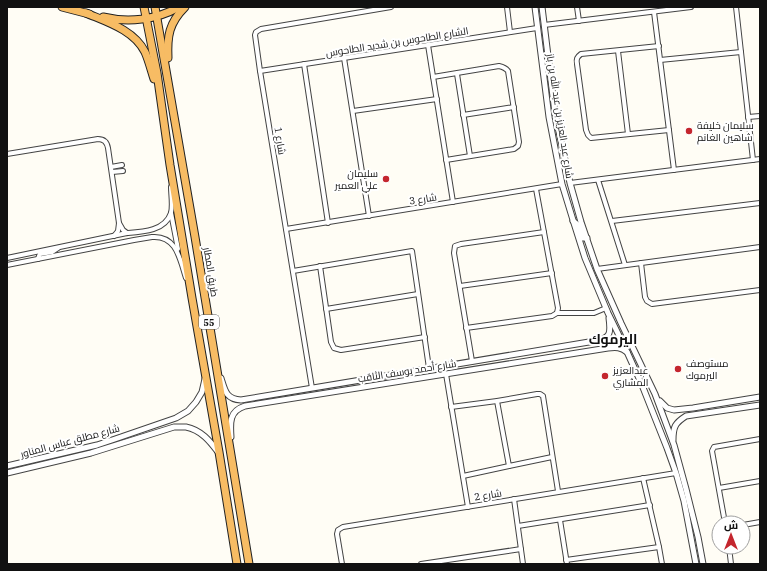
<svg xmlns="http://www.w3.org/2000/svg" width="767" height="571" font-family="'IBM Plex Serif',Cairo,serif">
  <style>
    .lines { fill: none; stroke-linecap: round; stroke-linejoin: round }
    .minor-casing { stroke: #444; stroke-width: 6 }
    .tertiary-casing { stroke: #444; stroke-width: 7 }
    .trunk-casing { stroke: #222; stroke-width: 9 }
    .minor { stroke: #fff; stroke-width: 4 }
    .tertiary { stroke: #fff; stroke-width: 5 }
    .trunk { stroke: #f7bc64; stroke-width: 7 }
    .poi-dot { fill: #c4262e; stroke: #fff; stroke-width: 1.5 }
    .labels { text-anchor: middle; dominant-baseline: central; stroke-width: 4; stroke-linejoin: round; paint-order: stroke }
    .shield { fill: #fff; stroke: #585858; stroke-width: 1 }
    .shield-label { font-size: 9px; font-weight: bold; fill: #111 }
    .street-label { font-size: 10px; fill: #111; stroke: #fff }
    .poi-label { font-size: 10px; fill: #111; stroke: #fff; text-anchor: start }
    .district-label { font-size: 14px; font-weight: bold; fill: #111; stroke: #fff }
  </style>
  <rect width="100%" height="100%" fill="#fffdf5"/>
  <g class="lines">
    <defs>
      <g id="minor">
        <polyline points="507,7 510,32"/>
        <polyline points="577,7 579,21"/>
        <polyline points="736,7 753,160"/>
        <polyline points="654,12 674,170"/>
        <polyline points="544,25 691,7"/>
        <polyline points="428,45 453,202"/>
        <path d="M659 46 581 54C577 57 576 59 577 64L586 130 588 135 591 138 669 130"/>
        <polyline points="618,51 628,134"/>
        <polyline points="344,58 369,216"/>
        <polyline points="660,60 741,52"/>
        <polyline points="304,64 328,223"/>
        <polyline points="260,71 537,28"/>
        <polyline points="457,74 470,156"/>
        <path d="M433 77 499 66C503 67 506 68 508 71L519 142 518 146 514 149 446 160"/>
        <polyline points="353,111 437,99"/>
        <polyline points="463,115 514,107"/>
        <polyline points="748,117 760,116"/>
        <path d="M7 154 98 139C104 139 107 142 108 148L119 223 118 231 114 236"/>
        <polyline points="111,167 122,165"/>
        <polyline points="112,172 123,171"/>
        <polyline points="598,180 625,265"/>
        <polyline points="570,183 760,159"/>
        <polyline points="171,213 178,249"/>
        <polyline points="612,221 760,203"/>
        <polyline points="119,223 123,230 127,233"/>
        <polyline points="286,229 562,184"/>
        <path d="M7 258 127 233C143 232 165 231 171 213 173 205 171 195 171 187"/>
        <polyline points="38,259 39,256 40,254 52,252 58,248"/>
        <polyline points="641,263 645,297 647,301 652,304 760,290"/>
        <path d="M7 265 134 240C140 239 146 238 152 237 177 235 180 260 186 278"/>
        <polyline points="320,266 331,342 334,348 341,350 425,337"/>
        <polyline points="597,269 760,247"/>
        <polyline points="293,271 412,251 429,368"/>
        <polyline points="460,286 552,273"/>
        <polyline points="326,309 418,294"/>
        <polyline points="557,313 594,313 606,308"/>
        <polyline points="466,328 552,316 557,313 558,308 536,189"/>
        <polyline points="472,361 454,253 455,246 461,244 544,232"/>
        <polyline points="446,374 468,507"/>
        <polyline points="312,388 260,71 255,35 256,32 261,29 391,7"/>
        <polyline points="497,401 509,466 552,457"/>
        <polyline points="451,407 497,401 537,394 540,394 543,396 558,491"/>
        <polyline points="463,476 509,466"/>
        <polyline points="643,478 659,547 662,564"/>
        <polyline points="719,488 760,481"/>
        <polyline points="514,499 523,564"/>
        <polyline points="560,520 567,564"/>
        <polyline points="725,523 712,451 714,447 760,439"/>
        <polyline points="743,525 760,522"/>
        <polyline points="518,526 650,505"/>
        <polyline points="729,547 731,564"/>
        <polyline points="566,560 659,547"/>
        <polyline points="342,564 337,534 338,530 343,527 676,473"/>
        <polyline points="421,564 521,549"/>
      </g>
      <g id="tertiary">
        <polyline points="535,7 549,117 562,184 573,220 585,258 608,313 628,354 642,385 667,448 676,473 684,501 696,564"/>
        <polyline points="542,7 555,113 570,183 581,222 597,269 621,323 655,394 674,445 686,489 698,537 703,564"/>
        <polyline points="573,221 578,225 582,238 587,238"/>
        <path d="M221 378C225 391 226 399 241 400L595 341C611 338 611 333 609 318"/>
        <polyline points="660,401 667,408 674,410 693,408 760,397"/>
        <path d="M231 437C230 423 229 411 245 406L608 348C616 347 621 347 627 352"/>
        <path d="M673 440C673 427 675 423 686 416L760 405"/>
        <polyline points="7,466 97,445 115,439 176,418 188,411 196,402 202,392 205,379"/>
        <path d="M7 473 91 453 174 427C178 427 182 427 186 427 201 430 210 441 218 452"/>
      </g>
      <g id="trunk">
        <polyline points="62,7 89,14"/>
        <polyline points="144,7 157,73 170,165 192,298 219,452 237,564"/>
        <polyline points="155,7 195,237 249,564"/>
        <path d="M86 13C107 22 134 30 145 52 149 61 151 70 154 79"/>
        <path d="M103 17C128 23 156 20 179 7"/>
        <path d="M168 58C167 36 169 23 185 7"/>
      </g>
    </defs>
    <use href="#minor" class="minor-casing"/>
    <use href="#tertiary" class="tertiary-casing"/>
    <use href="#trunk" class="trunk-casing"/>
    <use href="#minor" class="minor"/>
    <use href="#tertiary" class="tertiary"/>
    <use href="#trunk" class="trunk"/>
  </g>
  <g class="poi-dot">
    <circle cx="689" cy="131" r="4"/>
    <circle cx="386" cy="179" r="4"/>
    <circle cx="678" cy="369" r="4"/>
    <circle cx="605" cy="376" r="4"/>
  </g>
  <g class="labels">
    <rect class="shield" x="199" y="315" width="20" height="14" rx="3"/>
    <g class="shield-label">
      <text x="209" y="322">55</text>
    </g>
    <g class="street-label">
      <text transform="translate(397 42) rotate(-9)">الشارع الطاحوس بن شديد الطاحوس</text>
      <text transform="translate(560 116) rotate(81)">شارع عبد العزيز بن عبد الله بن باز</text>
      <text transform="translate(280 141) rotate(81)">شارع 1</text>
      <text transform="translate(423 199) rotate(-9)">شارع 3</text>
      <text transform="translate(211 272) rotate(81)">طريق المطار</text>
      <text transform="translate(407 371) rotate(-9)">شارع أحمد يوسف الثاقب</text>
      <text transform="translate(70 441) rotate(-15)">شارع مطلق عباس المناور</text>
      <text transform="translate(488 495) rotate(-9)">شارع 2</text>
    </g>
    <g class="poi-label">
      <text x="697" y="125">سليمان خليفة<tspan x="697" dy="12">شاهين الغانم</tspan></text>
      <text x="378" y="173" text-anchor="end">سليمان<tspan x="378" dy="12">علي العمير</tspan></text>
      <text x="686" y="363">مستوصف<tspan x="686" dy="12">اليرموك</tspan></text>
      <text x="613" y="370">عبدالعزيز<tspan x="613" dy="12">المشاري</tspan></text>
    </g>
    <g class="district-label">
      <text x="613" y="339">اليرموك</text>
    </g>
  </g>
  <rect width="767" height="571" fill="none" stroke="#111111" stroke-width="16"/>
  <g transform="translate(731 535)"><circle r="19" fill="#ffffff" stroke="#a0a0a0"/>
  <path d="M0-3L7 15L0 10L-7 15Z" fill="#c4262e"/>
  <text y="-6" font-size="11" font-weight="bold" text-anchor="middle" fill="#111111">ش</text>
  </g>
</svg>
